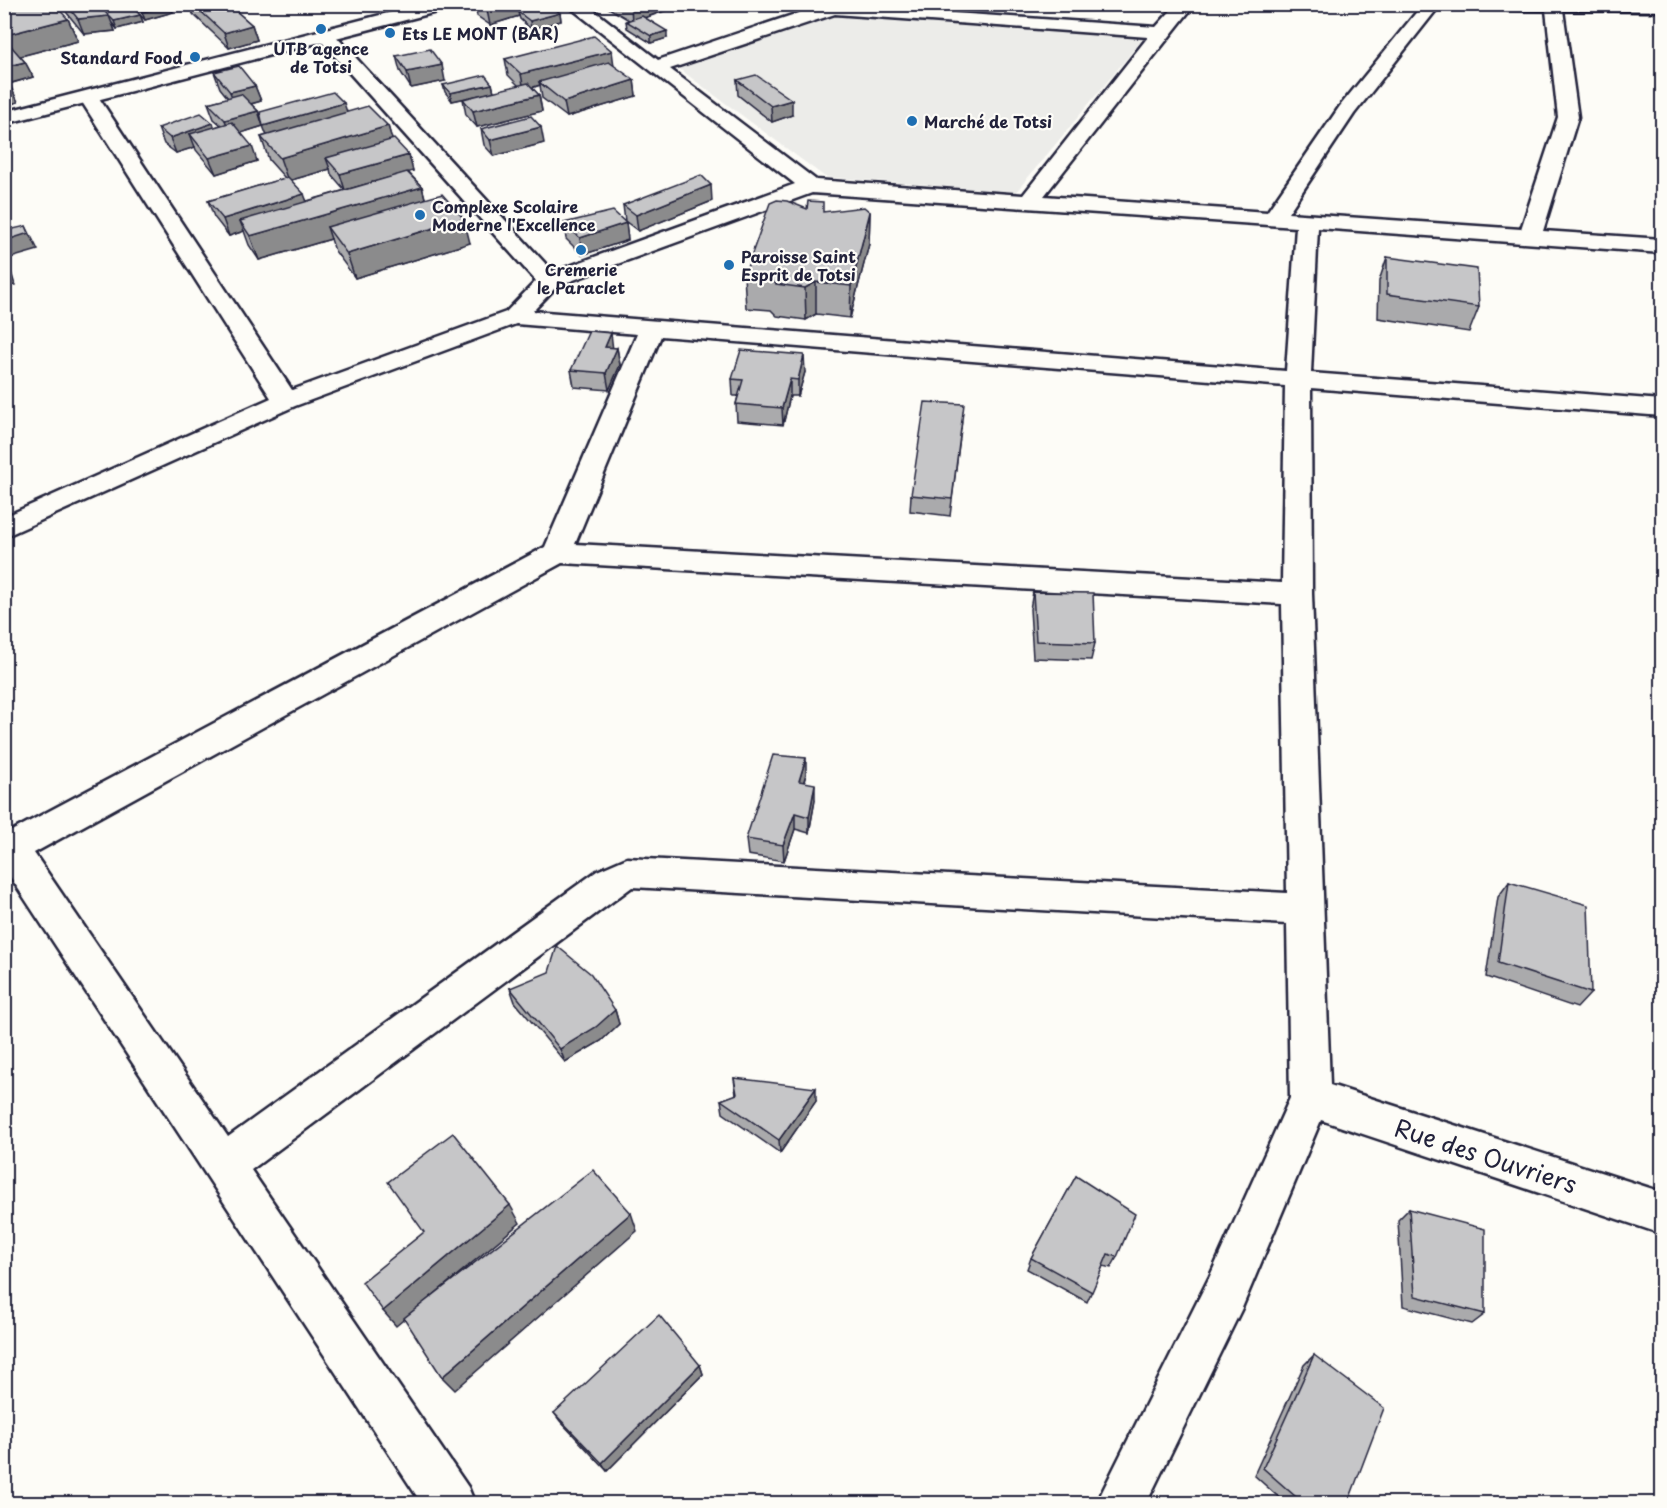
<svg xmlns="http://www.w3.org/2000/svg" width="1667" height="1508" font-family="'Playpen Sans',sans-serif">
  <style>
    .built { fill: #ecece9 }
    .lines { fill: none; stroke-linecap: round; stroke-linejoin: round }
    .street-casing { stroke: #22223b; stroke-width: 5 }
    .secondary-casing { stroke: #22223b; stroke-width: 5 }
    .street { fill: #fdfcf7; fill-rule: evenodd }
    .secondary { fill: #fdfcf7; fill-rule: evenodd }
    .wall { fill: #aaaaac; stroke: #22223b; stroke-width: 1.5; fill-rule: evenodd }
    .shaded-wall { fill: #8b8b8c; stroke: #22223b; stroke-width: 1.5 }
    .building { fill: #c6c6c8; stroke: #22223b; stroke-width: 1.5 }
    .poi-dot { fill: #1f6fb2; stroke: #fdfcf7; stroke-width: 2 }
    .labels { text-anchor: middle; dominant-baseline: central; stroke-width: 4.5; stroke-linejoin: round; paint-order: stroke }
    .far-poi-label { font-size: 16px; font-weight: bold; fill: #22223b; stroke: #fdfcf7; text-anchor: start }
    .near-street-label { font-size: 24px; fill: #22223b; stroke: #fdfcf7 }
  </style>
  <rect width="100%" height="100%" fill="#fdfcf7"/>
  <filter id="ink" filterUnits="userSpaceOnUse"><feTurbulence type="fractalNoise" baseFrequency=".0167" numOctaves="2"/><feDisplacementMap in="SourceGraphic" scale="12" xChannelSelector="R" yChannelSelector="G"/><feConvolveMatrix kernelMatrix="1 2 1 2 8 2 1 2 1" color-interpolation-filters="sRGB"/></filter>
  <g filter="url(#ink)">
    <polygon class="built" points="826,10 1145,36 1016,192 825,177 674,65"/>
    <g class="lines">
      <defs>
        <path id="street" d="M566 4H586L658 60 825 4 1156 27 1177 4H1195L1044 196 1267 212 1340 106 1419 9 1405 8 1403 4H1662V11L1563 10 1578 117 1543 231 1662 239V253L1318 228 1311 373 1662 400V416L1311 388 1312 594 1330 1085 1662 1192V1234L1321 1120 1242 1308 1146 1504H1096L1210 1276 1290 1098 1287 924 632 887 251 1170 468 1487 475 1504H422L4 867V835L545 547 637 334 516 324 295 406 4 537V517L271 398 82 102 85 98H99L292 390 506 312 536 281 320 40 317 36 320 32H332L553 272 795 184ZM1437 9 1546 10 1558 117 1521 229 1288 213 1354 114ZM835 14 1148 37 1023 195 816 180 670 69ZM812 193 1296 227 1286 371 533 311 557 286ZM661 336 1285 386 1282 583 575 544ZM562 563 1282 604 1287 893 627 858 597 871 228 1137 34 853Z"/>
        <polygon id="secondary" points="423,4 454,4 452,8 4,124 4,112"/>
      </defs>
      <use href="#street" class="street-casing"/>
      <use href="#secondary" class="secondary-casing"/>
      <use href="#street" class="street"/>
      <use href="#secondary" class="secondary"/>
    </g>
    <g class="wall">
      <polygon points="4,4 68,19 78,41 20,56 25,62 33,77 9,84 18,102 4,106 4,48 7,47 4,44"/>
      <polygon points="63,4 99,4 105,12 140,15 143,22 117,29 112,23 115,31 84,34 67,13"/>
      <polygon points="132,4 170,4 173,12 145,20 134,9"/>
      <polygon points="190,4 228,4 252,25 257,40 229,48 193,14"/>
      <polygon points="475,4 550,4 550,6 560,13 561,21 531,29 520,19 519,16 490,25 477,16"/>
      <polygon points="607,4 684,4 645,18 667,38 651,43 627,28 626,21 629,20 607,7"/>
      <polygon points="396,56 445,81 411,88 400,71"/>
      <polygon points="505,59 634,80 636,96 567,117 542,98 540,85 532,88 539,95 542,111 477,127 466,115 463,99 519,86 508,75"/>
      <polygon points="214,72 255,86 261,101 251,104 258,111 263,126 241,133 257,161 216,174 196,150 195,147 176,153 164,144 158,128 215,127 221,125 214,119 208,103 228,98 220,88"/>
      <polygon points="737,80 792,115 772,122 738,95"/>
      <polygon points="492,84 494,92 452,101 445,92 443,85"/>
      <path d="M347 112 388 126 392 140 409 155 413 171 408 172 422 187 425 198 470 243 355 278 335 251 331 239 259 260 249 245 244 231 229 236 214 217 208 201 285 178 269 160 261 137ZM330 169 331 174 345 190 307 201 291 180Z"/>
      <polygon points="481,129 544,143 494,156 484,145"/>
      <polygon points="712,201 638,231 625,221 623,205"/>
      <polygon points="807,209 823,212 870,212 869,244 850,318 816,314 806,320 777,316 771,310 746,308 744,276"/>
      <polygon points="564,223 626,223 628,240 582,255 566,239"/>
      <polygon points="1387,257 1479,307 1469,332 1378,318 1379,281"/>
      <polygon points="613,348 617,348 620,365 609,390 574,387 571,370"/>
      <polygon points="805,372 798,396 790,396 783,425 737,421 736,404 738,396 733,396 732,379"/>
      <polygon points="962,421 950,516 910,511 911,495"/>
      <polygon points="1033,592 1095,643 1091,660 1033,658 1030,609"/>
      <polygon points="806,774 804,782 815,800 809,833 795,829 784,861 748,855 746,839"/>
      <polygon points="1509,882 1591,993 1577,1008 1486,977 1498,897"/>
      <polygon points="510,988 615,1010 619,1024 601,1041 565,1062 515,1002"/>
      <polygon points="734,1078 816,1101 780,1153 723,1113 721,1100 736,1095"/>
      <polygon points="1076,1176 1117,1257 1111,1268 1103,1266 1087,1302 1027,1269 1031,1258"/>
      <polygon points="1409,1209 1485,1314 1472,1324 1403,1306 1398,1220"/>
      <polygon points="1314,1355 1348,1503 1285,1503 1254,1475 1304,1365"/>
      <polygon points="700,1365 703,1374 607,1471 560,1421 554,1413"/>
    </g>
    <g class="shaded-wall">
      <polygon points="506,4 550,4 551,7 518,12 519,16 490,25 487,10"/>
      <polygon points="638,4 684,4 632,22 631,7"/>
      <polygon points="170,5 173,12 145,20 142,12"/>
      <polygon points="560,13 561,21 531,29 530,21"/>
      <polygon points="140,15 143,22 117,29 114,21"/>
      <polygon points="109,16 115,31 84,34 78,19"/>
      <polygon points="68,19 78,41 17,57 6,35"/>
      <polygon points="252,25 257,40 229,48 224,33"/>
      <polygon points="667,31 667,38 651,43 651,36"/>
      <polygon points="612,51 614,66 539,82 540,85 524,90 521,74"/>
      <polygon points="25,62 33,77 4,85 4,67"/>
      <polygon points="442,65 445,81 411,88 407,72"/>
      <polygon points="634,80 636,96 567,117 564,102"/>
      <polygon points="492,84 494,92 452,101 450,93"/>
      <polygon points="255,86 261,101 236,108 230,92"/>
      <polygon points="11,87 18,102 4,106 4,88"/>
      <polygon points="539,95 542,111 477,127 473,111"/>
      <polygon points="792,100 792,115 772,122 771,106"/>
      <polygon points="344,103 349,118 269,141 263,126"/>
      <polygon points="258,111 263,126 231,136 225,120"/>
      <polygon points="213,123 219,139 190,134 195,147 176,153 170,138"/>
      <polygon points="388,126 395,149 326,158 330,169 288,181 280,158"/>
      <polygon points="541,127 544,143 494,156 490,140"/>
      <polygon points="252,146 257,161 216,174 209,158"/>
      <polygon points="409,155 413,171 345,190 340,174"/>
      <polygon points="711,185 712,201 638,231 636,215"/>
      <polygon points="422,187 428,210 327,227 331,239 259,260 250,236"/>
      <polygon points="304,194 310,210 240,221 244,231 229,236 223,219"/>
      <polygon points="870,212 869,244 850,318 851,286"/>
      <polygon points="464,219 470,243 355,278 347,254"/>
      <polygon points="626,223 628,240 582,255 580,238"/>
      <polygon points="26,226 38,250 7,259 15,285 4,287 4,241"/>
      <polygon points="816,282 816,314 806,320 805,288"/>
      <polygon points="611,333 613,350 605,347"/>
      <polygon points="617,348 620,365 609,390 606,373"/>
      <polygon points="804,355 805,372 798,396 798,380"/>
      <polygon points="790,379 790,396 783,425 782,408"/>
      <polygon points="806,758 806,774 799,797 799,781"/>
      <polygon points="815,784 815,800 809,833 809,817"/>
      <polygon points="795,813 795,829 784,861 783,845"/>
      <polygon points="615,1010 619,1024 601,1041 565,1062 560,1049"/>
      <polygon points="816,1088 816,1101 780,1153 779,1140"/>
      <polygon points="510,1205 520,1223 396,1326 383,1311"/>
      <polygon points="631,1213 637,1231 455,1390 442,1377"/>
      <polygon points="700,1365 703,1374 607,1471 602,1463"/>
    </g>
    <g class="building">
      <polygon points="4,4 54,4 68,19 6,35 4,33"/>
      <polygon points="66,4 99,4 109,16 78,19"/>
      <polygon points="134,4 170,4 170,5 142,12"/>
      <polygon points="193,4 228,4 252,25 224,33"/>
      <polygon points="479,4 506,4 487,10"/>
      <polygon points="547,4 549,4 560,13 530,21 518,12"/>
      <polygon points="626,4 638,4 631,7"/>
      <polygon points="131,5 140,15 114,21 105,12"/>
      <polygon points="642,16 667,31 651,36 626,21"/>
      <polygon points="594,36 612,51 521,74 505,59"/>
      <polygon points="11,46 25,62 4,67 4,48"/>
      <polygon points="430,49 442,65 407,72 396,56"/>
      <polygon points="609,62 634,80 564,102 539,82"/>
      <polygon points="239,66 255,86 230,92 214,72"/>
      <polygon points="485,75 492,84 450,93 443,85"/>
      <polygon points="756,75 792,100 771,106 737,80"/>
      <polygon points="4,78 11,87 4,88"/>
      <polygon points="528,83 539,95 473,111 463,99"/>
      <polygon points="333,92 344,103 263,126 260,112"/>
      <polygon points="241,94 258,111 225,120 208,103"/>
      <polygon points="368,106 388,126 280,158 261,137"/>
      <polygon points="201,113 213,123 170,138 158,128"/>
      <polygon points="531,116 541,127 490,140 481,129"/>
      <polygon points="232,122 252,146 209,158 190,134"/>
      <polygon points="394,139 409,155 340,174 326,158"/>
      <polygon points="407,172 422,187 250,236 240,221"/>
      <polygon points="701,175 711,185 636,215 623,205"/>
      <polygon points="288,177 304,194 223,219 208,201"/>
      <polygon points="442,194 464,219 347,254 327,227"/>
      <polygon points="777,200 787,201 807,209 808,201 823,202 823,212 864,207 870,212 851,286 816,282 805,288 776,284 770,278 744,276 770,203"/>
      <polygon points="613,211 626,223 580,238 564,223"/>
      <polygon points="26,226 29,233 4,241 4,231"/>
      <polygon points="1387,257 1477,269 1479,307 1387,294"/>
      <polygon points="589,331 611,333 605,347 617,348 606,373 571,370"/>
      <polygon points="741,350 804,355 798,380 790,379 782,408 736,404 743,380 732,379"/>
      <polygon points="925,402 964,404 952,499 911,495"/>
      <polygon points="1033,592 1093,593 1095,643 1036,641"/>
      <polygon points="773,755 806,758 799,781 815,784 809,817 795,813 783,845 746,839"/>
      <polygon points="1509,882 1588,905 1591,993 1498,963"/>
      <polygon points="557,946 591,974 615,1010 596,1027 560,1049 510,988 549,972"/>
      <polygon points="734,1078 816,1088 779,1140 721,1100 737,1094"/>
      <polygon points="453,1133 510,1205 383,1311 362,1282 424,1232 388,1182"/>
      <polygon points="593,1170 631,1213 442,1377 404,1318"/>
      <polygon points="1076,1176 1135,1214 1117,1257 1108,1254 1092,1292 1031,1258"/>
      <polygon points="1409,1209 1485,1229 1485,1314 1415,1296"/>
      <polygon points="659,1315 700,1365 602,1463 554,1413"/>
      <polygon points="1314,1355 1384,1408 1348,1503 1303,1503 1263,1468"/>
    </g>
  </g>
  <g class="poi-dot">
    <circle cx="321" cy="29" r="6"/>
    <circle cx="390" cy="33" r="6"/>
    <circle cx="195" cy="57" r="6"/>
    <circle cx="912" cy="121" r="6"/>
    <circle cx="420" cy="215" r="6"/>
    <circle cx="581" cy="250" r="6"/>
    <circle cx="729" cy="265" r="6"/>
  </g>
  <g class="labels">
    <g class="far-poi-label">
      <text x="402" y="33">Ets LE MONT (BAR)</text>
      <text x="321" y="48" text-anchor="middle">UTB agence<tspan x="321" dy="18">de Totsi</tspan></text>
      <text x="183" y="57" text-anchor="end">Standard Food</text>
      <text x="924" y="121">Marché de Totsi</text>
      <text x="432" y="206">Complexe Scolaire<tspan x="432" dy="18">Moderne l'Excellence</tspan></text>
      <text x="741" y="256">Paroisse Saint<tspan x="741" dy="18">Esprit de Totsi</tspan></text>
      <text x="581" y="269" text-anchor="middle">Cremerie<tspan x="581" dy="18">le Paraclet</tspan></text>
    </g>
    <g class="near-street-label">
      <text transform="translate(1486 1155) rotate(18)">Rue des Ouvriers</text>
    </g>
  </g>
  <rect width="1667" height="1508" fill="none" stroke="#fdfcf7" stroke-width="24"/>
  <rect x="12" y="12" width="1643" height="1484" fill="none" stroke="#22223b" stroke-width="2" filter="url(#ink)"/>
</svg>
